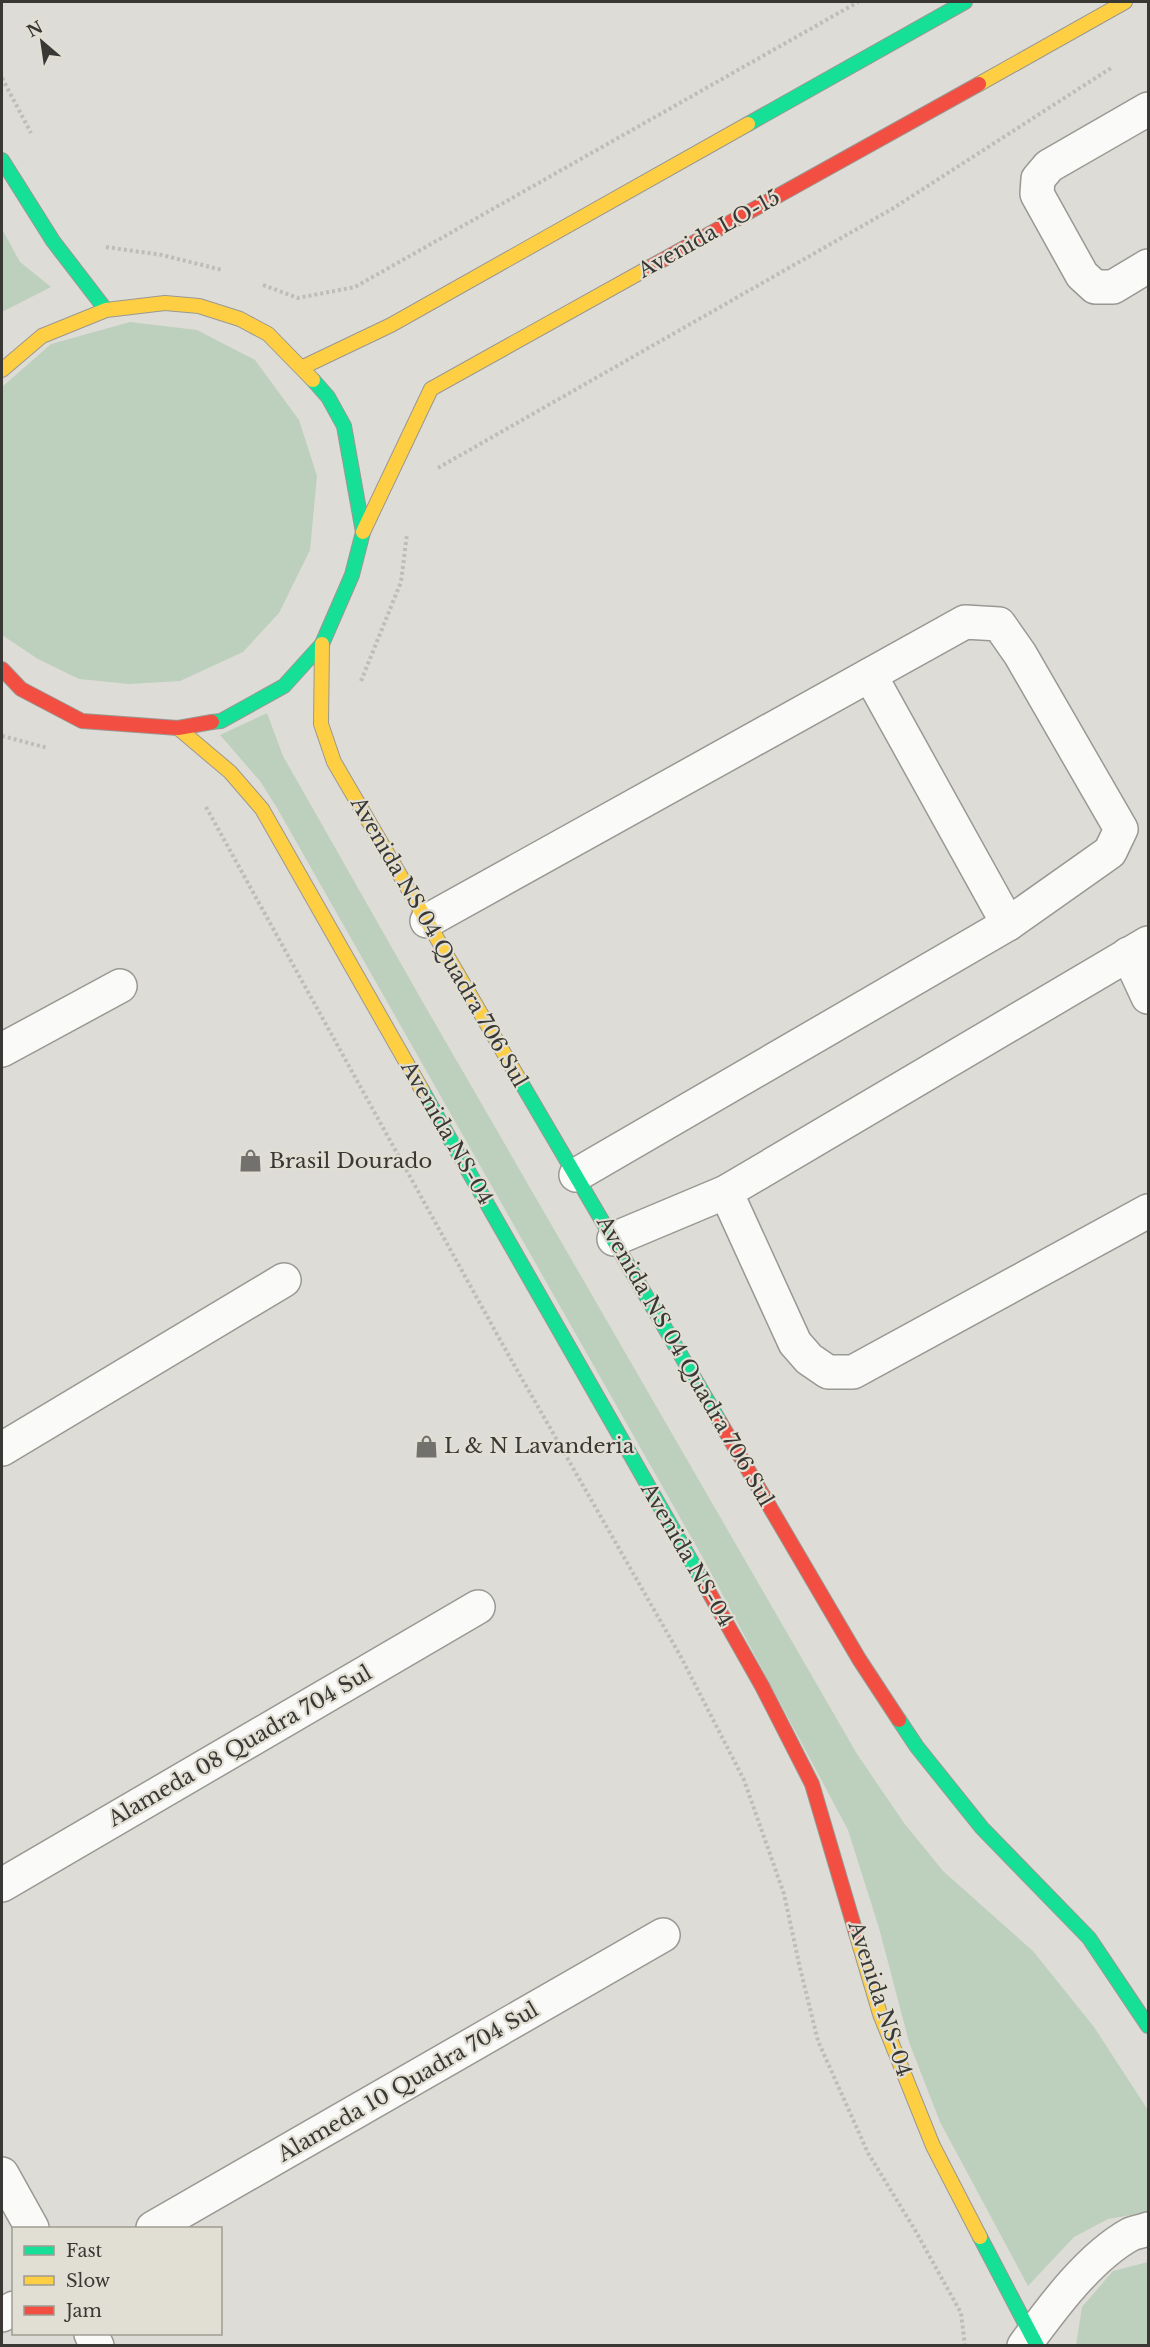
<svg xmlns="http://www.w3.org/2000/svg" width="1150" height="2347" font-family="'Libre Baskerville',serif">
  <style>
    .green { fill: #bcd0bd }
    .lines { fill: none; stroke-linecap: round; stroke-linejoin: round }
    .street-casing { stroke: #999893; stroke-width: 36 }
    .fast-casing { stroke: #999893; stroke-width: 16 }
    .slow-casing { stroke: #999893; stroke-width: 16 }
    .jam-casing { stroke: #999893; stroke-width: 16 }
    .path { stroke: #bdbdba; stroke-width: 4; stroke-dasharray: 3 3; stroke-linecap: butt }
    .street { stroke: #fafaf9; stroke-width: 33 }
    .fast { stroke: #16e098; stroke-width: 14 }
    .slow { stroke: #ffcf43; stroke-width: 14 }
    .jam { stroke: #f24e42; stroke-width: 14 }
    .labels { text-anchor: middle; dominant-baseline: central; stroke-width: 4.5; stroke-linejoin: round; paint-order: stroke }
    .street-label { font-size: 21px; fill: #393834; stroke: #e1ded3 }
    .poi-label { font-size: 21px; fill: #393834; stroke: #e1ded3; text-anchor: start }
  </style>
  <rect width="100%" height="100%" fill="#dedcd6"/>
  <g class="green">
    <polygon points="2,229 20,262 51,287 2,312"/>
    <polygon points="130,322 197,330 255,360 299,420 317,476 310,550 279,613 243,652 180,681 129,684 79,679 38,659 2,635 2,387 51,344"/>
    <polygon points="267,713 283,756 421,999 857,1754 904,1823 943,1871 1033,1951 1094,2027 1148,2110 1148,2212 1108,2219 1074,2237 1028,2286 940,2122 909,2042 879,1928 848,1830 703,1558 277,808 260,781 220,735"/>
    <polygon points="1148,2262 1148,2345 1076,2345 1082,2307 1113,2271"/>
  </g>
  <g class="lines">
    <defs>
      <g id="street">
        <polyline points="1148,109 1049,166 1038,179 1037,194 1082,275 1095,287 1113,287 1148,266"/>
        <polyline points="427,921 965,622 999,624 1020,654 1121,829 1110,852 1008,924"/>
        <polyline points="1128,954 1148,997"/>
        <polyline points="2,1050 120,986"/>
        <polyline points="576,1175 1008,924 870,675"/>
        <polyline points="726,1192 795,1343 809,1359 828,1372 853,1372 1148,1211"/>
        <polyline points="614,1239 726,1192 1148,943"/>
        <polyline points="2,1449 284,1280"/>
        <polyline points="2,1885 478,1607"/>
        <polyline points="2,2174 32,2228"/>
        <polyline points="153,2228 663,1935"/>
        <polyline points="2,2315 14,2308"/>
        <polyline points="91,2334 97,2346"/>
        <path d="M1024 2346C1052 2308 1089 2257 1131 2234 1136 2232 1143 2231 1148 2229"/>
      </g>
      <g id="fast">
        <polyline points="748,124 965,2"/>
        <polyline points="2,160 53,241 106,310"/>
        <polyline points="212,722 221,721 284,686 322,644 352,575 363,532 344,426 328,397 313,380"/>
        <polyline points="519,1079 720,1422"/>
        <polyline points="422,1090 706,1587"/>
        <polyline points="899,1720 917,1747 982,1828 1089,1938 1148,2026"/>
        <polyline points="980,2237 1037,2346"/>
      </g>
      <g id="slow">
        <polyline points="979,84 1125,2"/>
        <polyline points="303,367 391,325 748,124"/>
        <polyline points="2,370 42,336 106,310 165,303 199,306 240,319 268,334 313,380"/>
        <polyline points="363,532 431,389 650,267"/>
        <polyline points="322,644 321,724 334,762 519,1079"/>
        <polyline points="178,728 230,772 262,809 422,1090"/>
        <polyline points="856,1933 880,2014 933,2146 980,2237"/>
      </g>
      <g id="jam">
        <polyline points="650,267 979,84"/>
        <polyline points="2,669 21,689 82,721 178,728 212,722"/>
        <polyline points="720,1422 859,1659 899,1720"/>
        <polyline points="706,1587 762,1686 812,1784 856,1933"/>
      </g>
    </defs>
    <use href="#street" class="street-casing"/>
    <use href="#fast" class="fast-casing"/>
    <use href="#slow" class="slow-casing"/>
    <use href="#jam" class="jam-casing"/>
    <g class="path">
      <polyline points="2,78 31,133"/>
      <polyline points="106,247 162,255 222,270"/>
      <polyline points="263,285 298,298 355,287 858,2"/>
      <polyline points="438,468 892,209 1111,68"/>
      <polyline points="361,681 401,582 407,534"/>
      <polyline points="2,736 48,748"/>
      <polyline points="206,807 509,1356 681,1657 744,1780 784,1894 800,1968 818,2041 868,2153 915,2230 961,2313 965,2346"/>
    </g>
    <use href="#street" class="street"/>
    <use href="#fast" class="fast"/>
    <use href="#slow" class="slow"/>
    <use href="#jam" class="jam"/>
  </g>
  <defs>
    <symbol id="shop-bare" viewBox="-9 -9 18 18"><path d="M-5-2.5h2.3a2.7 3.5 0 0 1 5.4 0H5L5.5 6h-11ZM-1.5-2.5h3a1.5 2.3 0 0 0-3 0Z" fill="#73716d" stroke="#e1ded3" stroke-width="2.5" paint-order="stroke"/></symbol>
  </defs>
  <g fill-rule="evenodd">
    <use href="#shop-bare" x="234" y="1144" width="33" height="33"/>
    <use href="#shop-bare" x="410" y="1430" width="33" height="33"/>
  </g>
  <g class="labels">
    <g class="street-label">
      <text transform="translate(709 234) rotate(-29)">Avenida LO-15</text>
      <text transform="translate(439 942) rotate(60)">Avenida NS 04 Quadra 706 Sul</text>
      <text transform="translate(447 1133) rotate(60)">Avenida NS-04</text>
      <text transform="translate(685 1361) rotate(60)">Avenida NS 04 Quadra 706 Sul</text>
      <text transform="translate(687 1555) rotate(60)">Avenida NS-04</text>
      <text transform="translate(240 1746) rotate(-30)">Alameda 08 Quadra 704 Sul</text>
      <text transform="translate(880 1999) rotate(72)">Avenida NS-04</text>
      <text transform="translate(408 2082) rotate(-30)">Alameda 10 Quadra 704 Sul</text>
    </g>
    <g class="poi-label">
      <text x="269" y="1161">Brasil Dourado</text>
      <text x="444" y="1446">L &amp; N Lavanderia</text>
    </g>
  </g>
  <rect width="1150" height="2347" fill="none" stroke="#393834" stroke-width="6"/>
  <rect x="12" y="2227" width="210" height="108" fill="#e1ded3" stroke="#9e9c93" stroke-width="1.5"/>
  <rect x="24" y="2246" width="30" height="9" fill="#16e098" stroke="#9e9c93" stroke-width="1.5"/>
  <text x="66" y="2257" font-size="18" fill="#393834">Fast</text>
  <rect x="24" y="2276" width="30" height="9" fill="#ffcf43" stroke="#9e9c93" stroke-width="1.5"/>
  <text x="66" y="2287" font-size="18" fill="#393834">Slow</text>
  <rect x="24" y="2306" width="30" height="9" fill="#f24e42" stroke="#9e9c93" stroke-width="1.5"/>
  <text x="66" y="2317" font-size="18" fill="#393834">Jam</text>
  <g transform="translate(42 42) rotate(331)" stroke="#e1ded3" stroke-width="4.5" paint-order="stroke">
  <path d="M0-4.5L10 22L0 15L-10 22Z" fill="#393834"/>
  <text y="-9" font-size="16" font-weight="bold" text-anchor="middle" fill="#393834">N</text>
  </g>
</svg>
